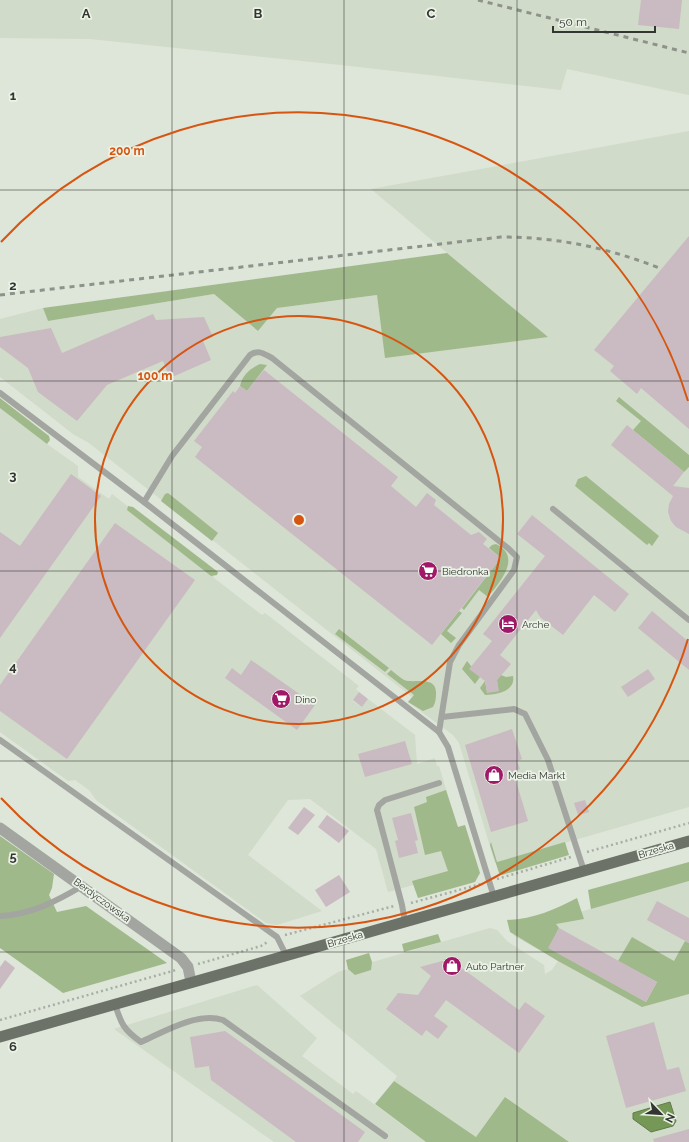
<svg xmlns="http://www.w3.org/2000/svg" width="689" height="1142" font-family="Raleway,sans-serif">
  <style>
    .built { fill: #d1dbc9 }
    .green { fill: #a0b98b }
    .water { fill: #769856; stroke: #627a4b }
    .building { fill: #c9bbc1 }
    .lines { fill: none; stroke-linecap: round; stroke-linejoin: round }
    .path { stroke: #a9aea5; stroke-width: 2.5; stroke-dasharray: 2 3; stroke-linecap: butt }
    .service { stroke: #a2a5a0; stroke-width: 6 }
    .minor { stroke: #a2a5a0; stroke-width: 11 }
    .primary { stroke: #6d7269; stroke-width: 11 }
    .rail { stroke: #8d928a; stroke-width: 3; stroke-dasharray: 5 5; stroke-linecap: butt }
    .grid { fill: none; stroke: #333531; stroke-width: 1; stroke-opacity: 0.55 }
    .ring { fill: none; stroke: #d65510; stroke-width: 2 }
    .labels { text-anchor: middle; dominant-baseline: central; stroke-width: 3.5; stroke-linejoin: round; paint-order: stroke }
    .poi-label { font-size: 10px; fill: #333531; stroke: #ebf2e6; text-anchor: start }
    .street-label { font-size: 10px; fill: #333531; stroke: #ebf2e6 }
    .grid-label { font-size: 13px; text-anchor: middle; font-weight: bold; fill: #333531; stroke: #ebf2e6; stroke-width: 3.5; stroke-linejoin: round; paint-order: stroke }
    .centre { fill: #d65510; stroke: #ebf2e6; stroke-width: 2 }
    .ring-label { font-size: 12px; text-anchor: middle; font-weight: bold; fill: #d65510; stroke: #ebf2e6; stroke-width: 3.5; stroke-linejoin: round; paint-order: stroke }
  </style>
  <rect width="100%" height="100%" fill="#dee5d9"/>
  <g class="built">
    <polygon points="0,0 689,0 689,95 567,69 561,90 341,65 90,39 0,38"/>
    <polygon points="689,131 689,807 495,863 459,743 453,735 408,702 412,697 89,443 73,434 0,377 0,319 43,308 48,321 214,294 258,331 277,308 377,295 547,337 371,189"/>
    <polygon points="0,404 46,439 47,444 78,466 78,477 109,499 112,494 212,572 214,578 262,615 265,613 359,686 356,689 359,692 353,701 362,707 368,699 415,735 417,764 435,758 437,766 439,766 470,869 388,892 376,849 310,799 288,800 248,855 322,911 277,925 266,923 96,800 89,790 75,780 68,781 0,732"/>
    <polygon points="689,881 689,1142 569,1142 506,1097 476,1137 394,1081 397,1076 300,996 338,972 490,928 497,930 507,941 544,965 545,974 552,970 558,961 513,935 580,912"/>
    <polygon points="257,985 317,1038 302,1056 353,1094 356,1091 426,1142 274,1142 114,1029"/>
  </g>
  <g class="green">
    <polygon points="447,253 548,337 385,358 377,295 277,308 258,331 214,294 48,321 43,308"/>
    <path d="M260 364 267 365 247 391 240 386C242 375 251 368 260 364Z"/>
    <polygon points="619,397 689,455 689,467 684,472 633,430 641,421 616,401"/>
    <polygon points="0,398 49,436 50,440 47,444 0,408"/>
    <polygon points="586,476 659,536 652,546 649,543 647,545 575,486 578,479"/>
    <polygon points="168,493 218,533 212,541 161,501 165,494"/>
    <polygon points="128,506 133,507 218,572 217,575 211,576 127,510"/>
    <path d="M496 544C523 557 499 583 488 597L479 590 464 610 462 608 501 558 489 548 492 545Z"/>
    <polygon points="459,611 462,613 447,631 456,638 451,643 441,634"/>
    <polygon points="339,629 389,668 385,672 335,634"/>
    <polygon points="467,661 480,677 475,684 462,669"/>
    <path d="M391 670C395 673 399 677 404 680 413 684 435 675 436 692 436 697 436 702 433 707L423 711 408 702 414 695 387 674Z"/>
    <path d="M501 675 506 677 513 676C516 691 497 695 485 695L480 688 485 681 487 692 498 691 497 680Z"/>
    <polygon points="446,790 458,827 465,825 480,873 475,882 418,898 412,881 448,871 441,851 425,855 414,807 427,802 426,797"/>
    <polygon points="0,836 54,874 52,888 49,895 57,912 86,906 167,963 63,993 0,948"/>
    <polygon points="491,842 497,862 565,842 569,855 502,875 499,873 490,845"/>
    <polygon points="689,862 689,881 591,909 588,890"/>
    <path d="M577 898 584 919 556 924 559 928 549 948 646 1002 657 982 618 961 632 937 674 961 685 941 689 943V994L642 1007 558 961 510 932 507 920C534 919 554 910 577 898Z"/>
    <polygon points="438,934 441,942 404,952 402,944"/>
    <polygon points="369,953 372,962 371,970 355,975 348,969 346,960"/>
    <polygon points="394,1081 476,1137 505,1097 569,1142 426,1142 375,1104"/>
  </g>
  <polygon class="water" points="670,1102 676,1121 673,1126 651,1132 633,1119 633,1113"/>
  <g class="building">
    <polygon points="641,0 682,0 679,29 638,25"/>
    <polygon points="689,236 689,429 641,388 637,394 610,371 614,366 594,350"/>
    <polygon points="153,314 156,320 204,317 213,337 203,341 211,360 170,378 163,361 107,385 77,421 38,392 28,368 0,347 0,337 51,328 62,353"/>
    <polygon points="264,370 398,477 391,486 416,507 427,493 436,500 434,505 471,535 479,532 487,539 483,544 501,558 432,645 195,457 202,447 194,441 233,391 235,393 240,386 247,391"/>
    <polygon points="627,425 684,472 673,486 689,488 689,534 676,527 671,521 668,512 669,504 673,496 611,445"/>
    <polygon points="71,474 101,496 0,638 0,532 20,546"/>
    <polygon points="532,515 629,594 615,612 594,595 563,635 540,617 536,610 500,655 511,664 497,680 499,691 487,693 485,681 469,669 492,641 483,634 545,556 517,534"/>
    <polygon points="115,523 195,580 67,759 0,711 0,685"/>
    <polygon points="652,611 689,642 689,670 638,628"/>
    <polygon points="251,660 315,705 297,730 225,678 232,668 241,675"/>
    <polygon points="648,669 655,679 628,697 621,687"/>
    <polygon points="359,692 368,699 362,707 353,700"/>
    <polygon points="512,729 522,759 517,761 520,769 513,771 528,821 491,832 465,745"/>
    <polygon points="405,741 412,764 365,777 358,754"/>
    <polygon points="585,800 589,812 578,815 574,803"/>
    <polygon points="304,807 315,815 298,835 288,828"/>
    <polygon points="411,813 418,840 415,841 418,853 399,858 395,841 398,840 392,818"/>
    <polygon points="327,815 349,831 339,843 318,827"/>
    <polygon points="339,875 350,892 326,907 315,890"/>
    <polygon points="657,901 689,918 689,943 647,920"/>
    <polygon points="559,928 657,982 646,1002 548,948"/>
    <polygon points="5,960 15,968 0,989 0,967"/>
    <polygon points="442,961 454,963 459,966 519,1010 525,1002 545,1016 519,1053 446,1000 434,1016 448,1026 438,1039 426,1030 422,1036 386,1009 398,993 418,995 431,976 420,967"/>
    <polygon points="654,1022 667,1070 679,1067 686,1091 626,1108 606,1036"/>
    <polygon points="225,1031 365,1132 358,1142 296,1142 211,1080 209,1066 195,1068 190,1037"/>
    <polygon points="689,1129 689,1142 654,1142 653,1139"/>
  </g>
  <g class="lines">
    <g class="path">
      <polyline points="587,852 689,823"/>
      <polyline points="497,879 571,857"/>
      <polyline points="411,903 481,884"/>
      <polyline points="285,935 394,906"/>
      <polyline points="198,964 261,946 269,941"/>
      <polyline points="0,1020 176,970"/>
    </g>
    <g class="service">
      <polyline points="0,393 144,502 439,732 448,747 494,897"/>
      <path d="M144 502 172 456 250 355C259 349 264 354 272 358L509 549 517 557 514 570 459 645 450 662 439 732"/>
      <polyline points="553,509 689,620"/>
      <polyline points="442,717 514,709 525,714 548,760 584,871"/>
      <polyline points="0,740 277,937 286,955"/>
      <path d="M0 916C30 915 57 901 82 886"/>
      <polyline points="405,922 402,905 377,810 379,805 385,800 439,783"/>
      <path d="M115 1004C121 1024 124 1030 141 1042 165 1031 197 1012 223 1020L385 1136"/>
    </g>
    <polyline class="minor" points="0,828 181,958 188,967 191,982"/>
    <polyline class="primary" points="0,1037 689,841"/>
    <g class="rail">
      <polyline points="478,0 689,53"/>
      <path d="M0 295 501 237C558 237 609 248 662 269"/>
    </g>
  </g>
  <path class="grid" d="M172 0V1142M344 0V1142M517 0V1142M0 190H689M0 381H689M0 571H689M0 761H689M0 952H689"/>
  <g class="ring">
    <circle cx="299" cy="520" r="204"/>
    <path d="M688 639A407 407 0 0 1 1 798M1 242A407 407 0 0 1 688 401"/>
  </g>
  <defs>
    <symbol id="supermarket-disc" viewBox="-11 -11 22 22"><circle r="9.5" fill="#a01968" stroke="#ebf2e6"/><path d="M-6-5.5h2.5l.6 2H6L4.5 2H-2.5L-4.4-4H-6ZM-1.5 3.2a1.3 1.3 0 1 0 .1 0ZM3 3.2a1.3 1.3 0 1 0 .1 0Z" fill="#fff"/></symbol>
    <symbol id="hotel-disc" viewBox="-11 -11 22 22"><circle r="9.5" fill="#a01968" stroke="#ebf2e6"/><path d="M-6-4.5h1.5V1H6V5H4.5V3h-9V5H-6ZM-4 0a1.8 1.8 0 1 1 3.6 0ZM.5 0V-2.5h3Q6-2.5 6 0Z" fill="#fff"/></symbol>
    <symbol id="shop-disc" viewBox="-11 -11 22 22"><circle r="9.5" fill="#a01968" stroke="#ebf2e6"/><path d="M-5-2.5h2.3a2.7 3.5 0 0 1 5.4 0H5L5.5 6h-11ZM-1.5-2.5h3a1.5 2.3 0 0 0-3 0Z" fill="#fff"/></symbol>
  </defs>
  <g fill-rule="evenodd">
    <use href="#supermarket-disc" x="417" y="560" width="22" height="22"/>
    <use href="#hotel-disc" x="497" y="613" width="22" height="22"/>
    <use href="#supermarket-disc" x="270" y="688" width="22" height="22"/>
    <use href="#shop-disc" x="483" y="764" width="22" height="22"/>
    <use href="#shop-disc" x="441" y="955" width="22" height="22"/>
  </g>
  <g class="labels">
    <g class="poi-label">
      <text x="442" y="571">Biedronka</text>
      <text x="522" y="624">Arche</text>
      <text x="295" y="699">Dino</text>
      <text x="508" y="775">Media Markt</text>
      <text x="466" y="966">Auto Partner</text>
    </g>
    <g class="street-label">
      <text transform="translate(656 850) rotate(-16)">Brzeska</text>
      <text transform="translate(102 900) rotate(36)">Berdyczowska</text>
      <text transform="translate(345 939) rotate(-16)">Brzeska</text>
    </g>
  </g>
  <g class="grid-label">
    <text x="86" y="18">A</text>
    <text x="258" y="18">B</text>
    <text x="431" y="18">C</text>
    <text x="13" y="100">1</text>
    <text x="13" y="290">2</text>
    <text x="13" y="480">3</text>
    <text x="13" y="671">4</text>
    <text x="13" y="861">5</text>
    <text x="13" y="1051">6</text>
  </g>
  <circle cx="299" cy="520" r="6" class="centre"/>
  <g class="ring-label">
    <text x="127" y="155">200 m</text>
    <text x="155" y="380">100 m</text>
  </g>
  <g transform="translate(661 1114) rotate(115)" stroke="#ebf2e6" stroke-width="3" paint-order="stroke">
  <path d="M0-3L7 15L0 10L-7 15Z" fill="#333531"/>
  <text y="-6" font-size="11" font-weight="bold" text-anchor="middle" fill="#333531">N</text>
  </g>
  <path d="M553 26v6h102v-6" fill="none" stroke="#333531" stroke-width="2"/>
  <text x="559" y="26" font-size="12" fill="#333531" stroke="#ebf2e6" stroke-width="3" paint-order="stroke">50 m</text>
</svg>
